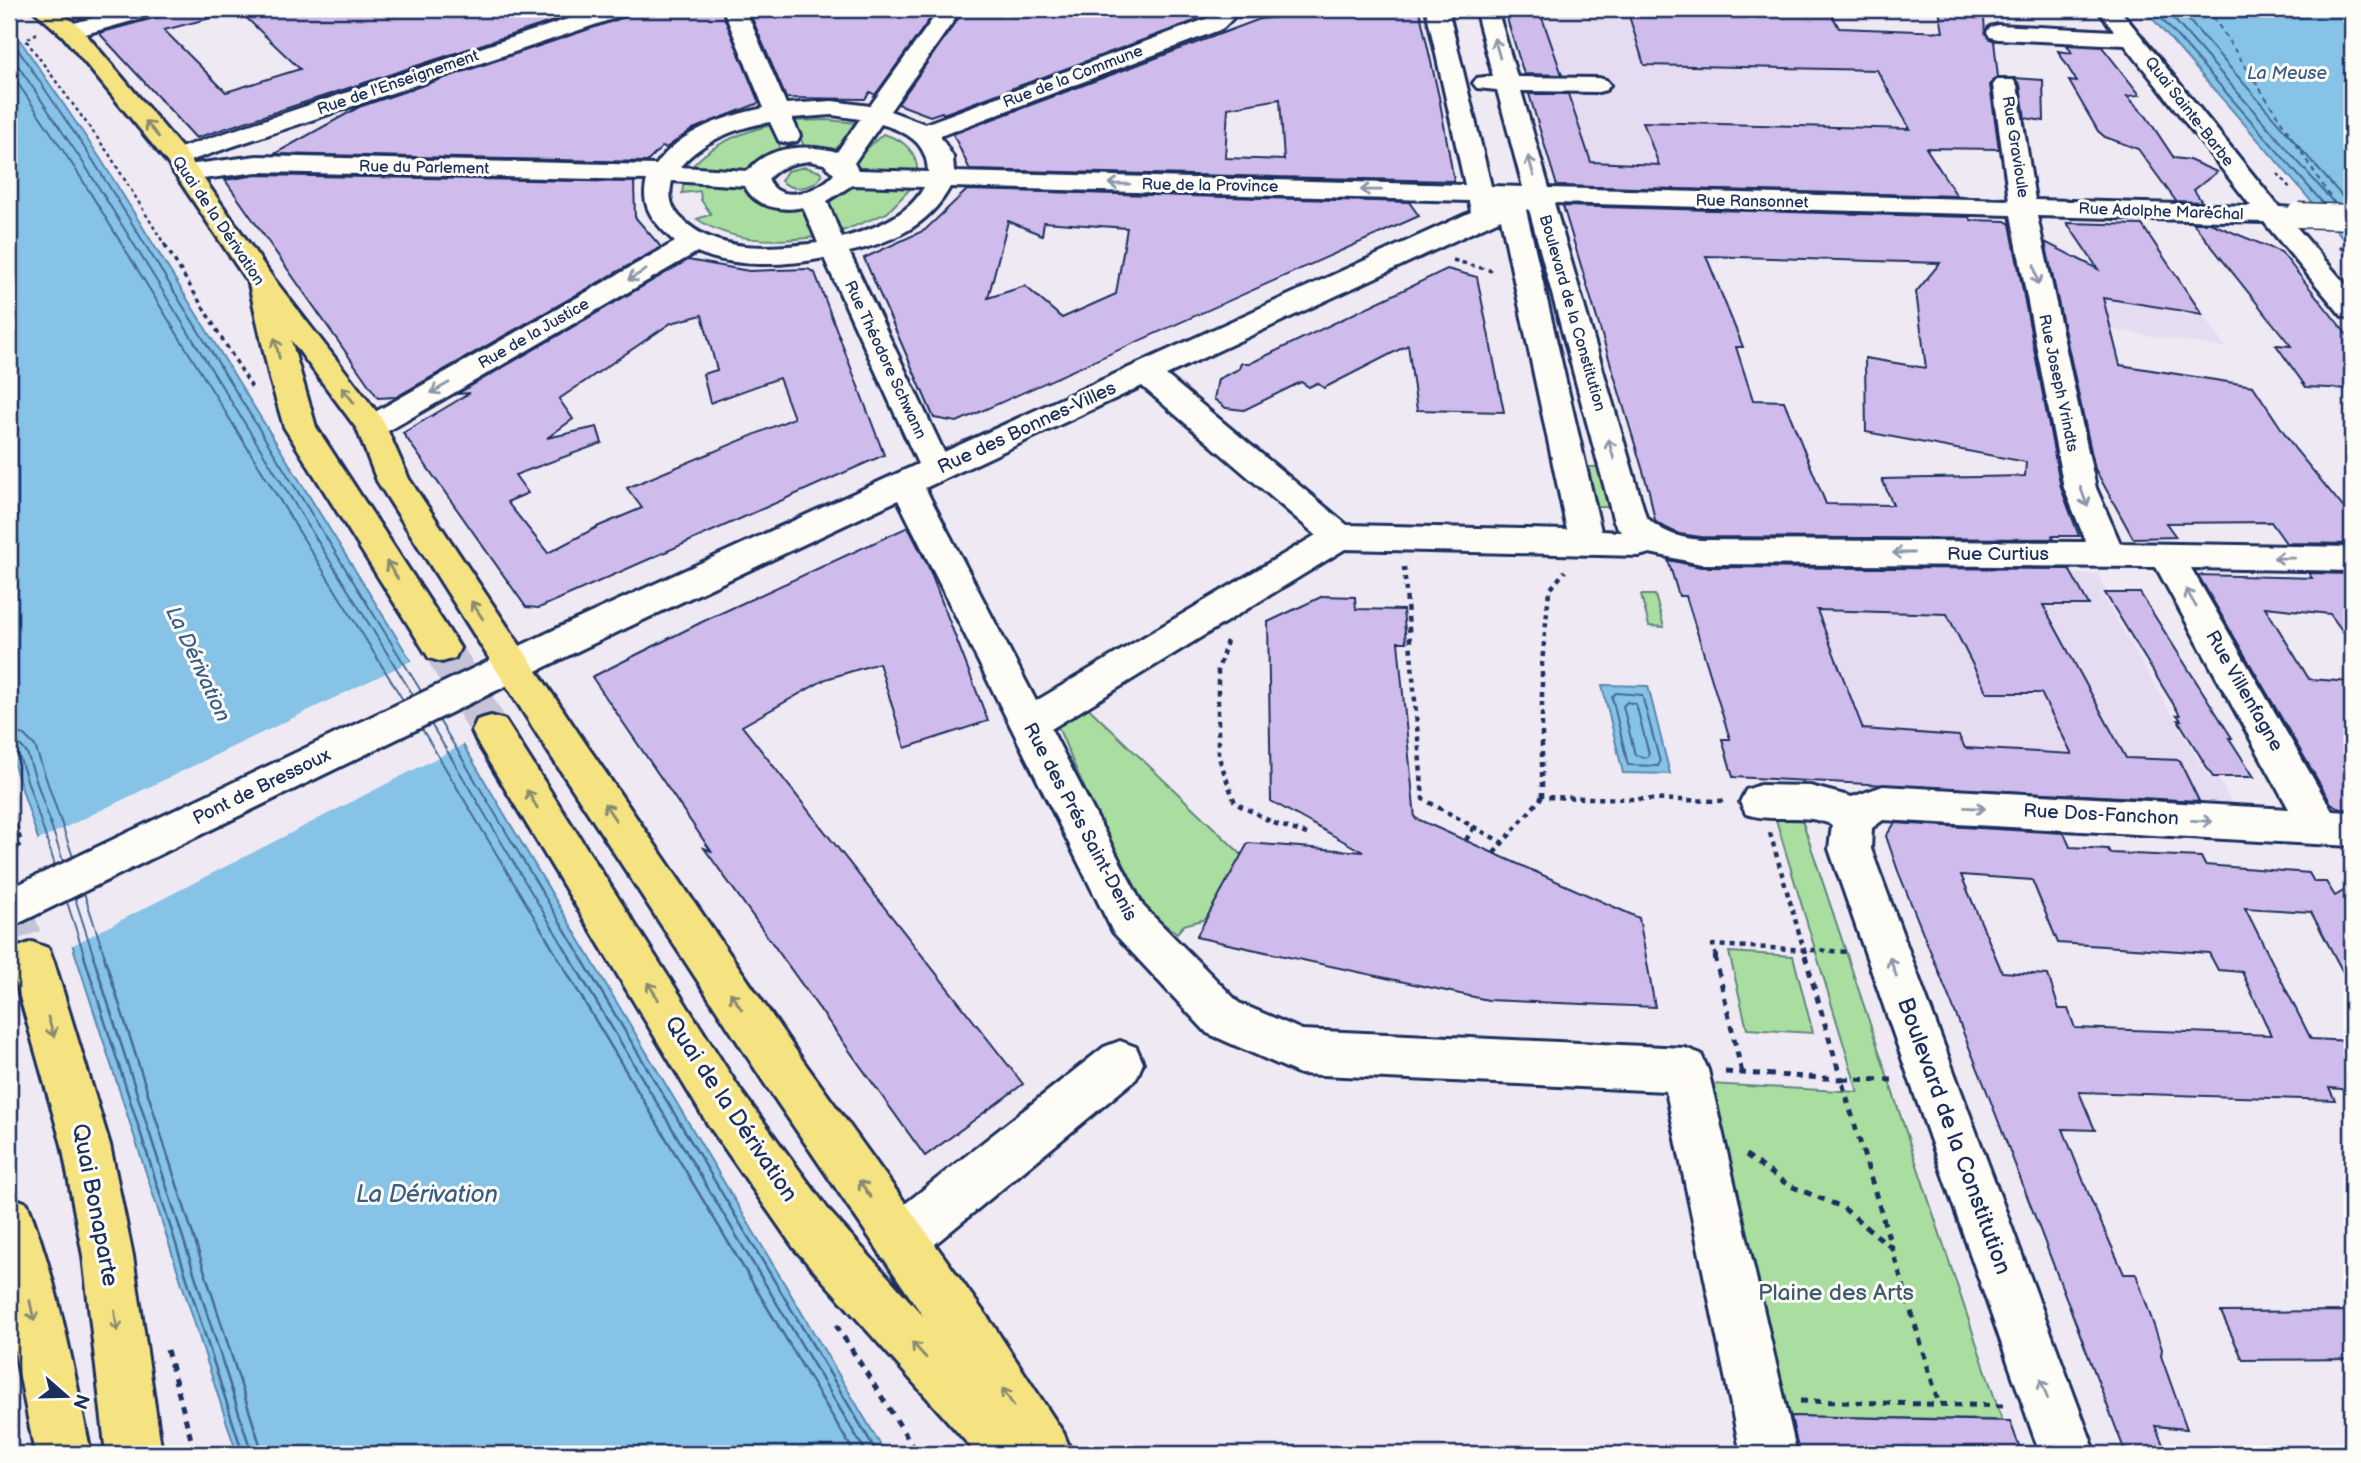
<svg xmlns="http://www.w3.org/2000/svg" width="2361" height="1463" font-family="'Balsamiq Sans',sans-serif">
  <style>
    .built { fill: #e5dcf2 }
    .green { fill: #a9dea0; stroke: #62867f; stroke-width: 2 }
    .water { fill: #86c3e6; stroke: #5b88b0; stroke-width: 2 }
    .pier { fill: #efe9f4 }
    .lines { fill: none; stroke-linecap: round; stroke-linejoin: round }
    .shore-far1 { stroke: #466a94; stroke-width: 2 }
    .shore { stroke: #466a94; stroke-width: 2.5 }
    .ferry { stroke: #3b5b87; stroke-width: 2; stroke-dasharray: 5 4.5; stroke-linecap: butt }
    .building { fill: #cfbcec; stroke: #1b2f5e; stroke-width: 2; fill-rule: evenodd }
    .major-tunnel-far1 { stroke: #c5c4d6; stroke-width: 38; stroke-dasharray: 38 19; stroke-linecap: butt }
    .major-tunnel { stroke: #c5c4d6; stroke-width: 49; stroke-dasharray: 49 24; stroke-linecap: butt }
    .minor-casing { stroke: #1b2f5e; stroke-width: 6 }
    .major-casing { stroke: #1b2f5e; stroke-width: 6 }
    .path-far3 { stroke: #1b2f5e; stroke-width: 2.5; stroke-dasharray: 3.5 3.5; stroke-linecap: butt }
    .path-far2 { stroke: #1b2f5e; stroke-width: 3.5; stroke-dasharray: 4.5 4.5; stroke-linecap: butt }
    .path-far1 { stroke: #1b2f5e; stroke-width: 4.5; stroke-dasharray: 5 5; stroke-linecap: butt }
    .path { stroke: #1b2f5e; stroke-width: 5; stroke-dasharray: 7 7; stroke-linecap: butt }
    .minor { fill: #fdfcf7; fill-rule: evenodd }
    .major { fill: #f5e382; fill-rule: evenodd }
    .minor-bridge-casing { stroke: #1b2f5e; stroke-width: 27; stroke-linecap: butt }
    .minor-bridge { stroke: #fdfcf7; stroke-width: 24 }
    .oneway { stroke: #8c96aa }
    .oneway2 { stroke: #888970 }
    .labels { text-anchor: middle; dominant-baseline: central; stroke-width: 6; stroke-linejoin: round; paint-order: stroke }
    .far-street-label { font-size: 16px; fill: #1b2f5e; stroke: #fdfcf7 }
    .far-water-label { font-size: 18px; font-style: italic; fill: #3b5b87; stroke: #fdfcf7 }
    .street-label { font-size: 19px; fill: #1b2f5e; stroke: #fdfcf7 }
    .water-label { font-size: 21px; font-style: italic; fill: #3b5b87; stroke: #fdfcf7 }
    .near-street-label { font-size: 23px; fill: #1b2f5e; stroke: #fdfcf7 }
    .near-park-label { font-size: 23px; fill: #3e5b6e; stroke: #fdfcf7 }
    .near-water-label { font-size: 24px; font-style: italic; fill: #3b5b87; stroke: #fdfcf7 }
  </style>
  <rect width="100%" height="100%" fill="#efe9f4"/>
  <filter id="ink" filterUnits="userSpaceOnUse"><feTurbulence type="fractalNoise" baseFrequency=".0143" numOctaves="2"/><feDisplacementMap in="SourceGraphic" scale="14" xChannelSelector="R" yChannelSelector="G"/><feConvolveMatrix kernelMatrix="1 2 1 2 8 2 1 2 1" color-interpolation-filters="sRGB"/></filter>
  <g filter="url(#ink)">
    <g class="built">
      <polygon points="1504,9 1807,9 1829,54 1907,55 1954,130 2001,131 2003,149 1926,148 1915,129 1685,123 1710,187 1556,183"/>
      <polygon points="2053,274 2189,295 2226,348 2064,322"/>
      <polygon points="1670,566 2097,574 2108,593 2101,593 2208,776 2217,777 2232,803 1733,777 1722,739 1729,738 1686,597 1679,596"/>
    </g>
    <g class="green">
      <polygon points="827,120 858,123 837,152 805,149 794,121"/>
      <path d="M772 125 782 152 760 161 748 172 690 169C710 144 742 132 772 125Z"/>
      <path d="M883 134C903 139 919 152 917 174L858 172 853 161Z"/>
      <path d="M805 167 821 172 822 176C812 189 793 192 781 181L787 171Z"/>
      <path d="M684 181 743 184C749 209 783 208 803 207L816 237C775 242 733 243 697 219L711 214 701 200 700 191 682 193Z"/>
      <polygon points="855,184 913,186 887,213 840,232 827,202 843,194"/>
      <polygon points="1587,467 1599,467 1609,507 1597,507"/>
      <polygon points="1641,595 1655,595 1664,627 1649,626"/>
      <polygon points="1077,697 1242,855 1206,919 1184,925 1177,933 1134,904 1058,727 1060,715"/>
      <polygon points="1774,813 1800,814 2002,1420 1790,1416 1710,1084 1858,1092"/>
      <polygon points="1729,952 1793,956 1813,1033 1747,1029"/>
    </g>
    <g class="water">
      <polygon points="2142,9 2352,9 2352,248 2152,18"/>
      <polygon points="9,24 100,158 465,748 886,1454 237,1454 9,749"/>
      <polygon points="1602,685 1648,686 1670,774 1623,773"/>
    </g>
    <polygon class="pier" points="413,660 466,743 71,946 37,841"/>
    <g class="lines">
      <g class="shore-far1">
        <polyline points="2153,9 2322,202"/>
        <polyline points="2165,9 2334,203"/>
        <polyline points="2179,9 2348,203"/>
        <polyline points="9,36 94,162 421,691"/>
        <polyline points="9,52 86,167 413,695"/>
        <polyline points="9,70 78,173 403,700"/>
        <polygon points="1616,693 1642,695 1660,762 1658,766 1628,765 1612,697"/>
        <polygon points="1627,702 1636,704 1649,754 1646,758 1635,755 1623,706"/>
        <polyline points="439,720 581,957"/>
        <polyline points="431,724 570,957"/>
        <polyline points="422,729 558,957"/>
        <polyline points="9,731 24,735 35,746 73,857"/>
        <polyline points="9,742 19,744 27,753 63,861"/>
        <polyline points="9,751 19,756 55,865"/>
        <polyline points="84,893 105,957"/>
        <polyline points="75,898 94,957"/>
        <polyline points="67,902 85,957"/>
      </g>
      <g class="shore">
        <polyline points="84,956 243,1454"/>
        <polyline points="93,956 252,1454"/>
        <polyline points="104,956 263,1454"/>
        <polyline points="557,956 855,1454"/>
        <polyline points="569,956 867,1454"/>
        <polyline points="580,956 878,1454"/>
      </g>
      <polyline class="ferry" points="2208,9 2335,204"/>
    </g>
    <g class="building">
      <polygon points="163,9 210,9 211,18 164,30 226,92 300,69 237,9 590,9 196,138 99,33 158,17"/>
      <polygon points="633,9 721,9 759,103 693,129 666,148 662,147 647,162 274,154 359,107 628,16"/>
      <polygon points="748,9 937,9 875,95 870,92 865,99 786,98"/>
      <polygon points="965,9 1102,9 1194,15 1197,20 943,114 942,112 930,116 898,104"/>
      <path d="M1361 9H1419L1439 97 1454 181 970 170 953 134 1260 19ZM1280 99 1284 160 1225 158 1228 108Z"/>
      <polygon points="1504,9 1539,9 1562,75 1524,74"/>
      <polygon points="1627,9 1829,9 1839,28 1943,32 1939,9 1968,9 1969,15 1984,18 1985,33 1994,41 1998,77 2007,77 1995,78 1990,85 1999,149 1926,148 1957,196 1557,186 1529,94 1568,94 1591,162 1659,165 1643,122 1910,129 1877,70 1644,65"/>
      <polygon points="2067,45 2102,47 2140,95 2127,96 2146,116 2174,158 2189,160 2217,172 2194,190 2202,202 2176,201 2138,149 2105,137 2098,131 2069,81 2077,82 2058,51 2072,53"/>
      <polygon points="2014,78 2043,80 2044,121 2025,118 2020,85"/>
      <polygon points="257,175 634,182 635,217 661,247 396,397 378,398 225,180"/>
      <path d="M967 190 1409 202 1419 216 957 422 934 418 864 258 925 230ZM1008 221 1042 235 1044 222 1127 228 1116 294 1062 318 1025 286 988 298Z"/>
      <path d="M1563 206 1969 217 1971 220 2005 221 2010 224 2061 488 2079 536H2052L2053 539 1701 537 1679 534 1660 525 1655 521 1649 491ZM1706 256 1940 263 1916 292 1926 368 1865 358 1866 432 2026 462 2025 476 1882 479 1893 505 1826 504 1784 401 1753 400 1736 347H1743Z"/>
      <polygon points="2067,223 2142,225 2202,314 2103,298 2120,365 2253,386 2295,449 2352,518 2352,544 2286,543 2271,522 2166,523 2176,537 2133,538 2095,469 2045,242 2098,269"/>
      <polygon points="2193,223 2210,223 2281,252 2352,341 2352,389 2306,387 2276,345 2291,346"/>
      <path d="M688 260 749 271 808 269 815 273 884 455 539 608 526 607 403 433 470 393 457 394ZM702 315 717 370 703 374 710 403 779 378 794 418 627 488 642 508 599 526 548 553 507 502 528 493 515 475 602 443 597 427 547 438 573 419 559 399 671 323Z"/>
      <polygon points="1447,269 1477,277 1504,412 1417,410 1408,345 1324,388 1317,383 1309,387 1301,382 1244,410 1226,408 1214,399 1218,379 1239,369 1241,363 1251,363"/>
      <polygon points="908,527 928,566 988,721 905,748 879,663 826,679 742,726 1023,1084 925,1156 704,848 711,851 592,677 706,620"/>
      <path d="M1668 560 1701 567 2069 569 2089 605H2043L2126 758 2179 760 2199 801 1733 777 1722 739H1730L1686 596H1679ZM1817 610 1947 614 1987 693H2041L2072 754 1965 748 1959 736 1863 729Z"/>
      <polygon points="2308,573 2352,574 2352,644 2330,614 2265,607 2309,679 2352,682 2352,809 2340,809 2331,803 2198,575 2312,578"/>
      <polygon points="2105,593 2140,593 2232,738 2229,738 2254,777 2213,777 2178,720 2181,720 2177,715 2180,715"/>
      <polygon points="1323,596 1355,597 1356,609 1403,610 1406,642 1398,642 1415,818 1639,918 1655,1007 1488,1000 1196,937 1248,843 1363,852 1271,801 1268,622"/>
      <path d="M1895 823 2064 833 2070 847 2108 849 2110 853 2201 857 2205 865 2309 873 2314 882H2326L2335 896 2352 886V989L2311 912 2245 908 2311 1039 2352 1041V1090L2329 1088 2335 1100 2079 1092 2095 1130 2063 1129 2091 1200 2124 1274H2136L2162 1349 2161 1356 2187 1429 2155 1426 2167 1454H2126L1986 1089 1898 871 1886 836ZM1961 875 2032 880 2058 943 2209 953 2218 970 2242 972 2271 1035 2075 1028 2068 1009H2059L2048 975 2002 972Z"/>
      <polygon points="2352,1311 2352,1359 2243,1360 2221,1312"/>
      <polygon points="1791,1416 2010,1421 2022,1454 1799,1454"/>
    </g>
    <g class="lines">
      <g class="major-tunnel-far1">
        <polyline points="442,648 491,731"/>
        <polyline points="9,902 30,957"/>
      </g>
      <polyline class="major-tunnel" points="30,956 32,962"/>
      <defs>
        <g id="minor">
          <polygon points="126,9 160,9 157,14 71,38 63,36 60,31 63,26"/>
          <polygon points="598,9 630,9 627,14 192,160 183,162 174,160 171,155 174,150"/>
          <path d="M723 9H745L786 104 832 101 870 106 940 9H962L890 111 925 124 1206 19 1214 13H1230L1233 18 1222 29 940 136 953 157 954 172 1465 185 1426 9H1448L1491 186 1523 187 1497 90 1477 88 1473 83 1477 78 1493 76 1475 9H1497L1517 77 1598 78 1606 80 1610 85 1606 90 1598 92 1521 91 1549 188 2009 200 1993 85 1997 80H2013L2017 85 2035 200 2251 206 2125 45 1998 39 1990 37 1987 32 1990 27 1998 25 2114 31 2097 9H2119L2279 207 2307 209 2311 215 2307 221 2293 223 2352 292V319L2342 316 2264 222 2037 216 2096 488 2120 543 2352 547V571L2191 568 2332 811 2352 812V846L1883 820 1872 828 1871 849 2096 1454H2040L1829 849 1832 825C1806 812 1773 823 1746 814L1740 802 1746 790 1760 785 1810 786 1852 797 1883 786 2289 809 2156 567 1701 564 1650 553 1639 556 1345 549 1051 729 1143 906 1239 1003 1302 1030 1685 1048 1701 1054 1708 1070 1797 1454H1741L1666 1091 1300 1074 1207 1033 1113 932 898 500 586 647 9 928V889L560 627 918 464 824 258C785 266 734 268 697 252L383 434 372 437 361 434 356 427 361 420 675 242C656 224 639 208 647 180L257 172 187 181 178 178 174 173 178 168 187 165 257 156 656 165C681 130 723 117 764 108ZM832 115 860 119 837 152C808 144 768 145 748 171L680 167C701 141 738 127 770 122L779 141 788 143 797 141 800 136 792 118ZM881 124C907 132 927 142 928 172L858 170 854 163ZM810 161 824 164 834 174C820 191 779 206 768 179 780 166 793 163 810 161ZM672 181 745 186C754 207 782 212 803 207L818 243C773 248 718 254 683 220 671 209 668 198 672 181ZM852 185 924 187C909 216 873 229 842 238L827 201ZM950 187 1469 201 1471 212 944 452 849 252C890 243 929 226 950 187ZM1554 203 2011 215 2064 488 2086 542 1701 540C1679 538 1663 533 1646 517ZM1529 209 1614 522 1621 532 1601 531 1526 210ZM1501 219 1567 530 1347 525 1166 375ZM1142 386 1316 535 1036 701 925 488Z"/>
          <polygon points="1233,9 1271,9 1268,14 1243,16 1235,15"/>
          <polygon points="1120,1041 1136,1047 1143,1063 1136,1079 918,1258 900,1265 882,1258 875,1240 882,1222 1104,1047"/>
        </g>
        <g id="major">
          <polygon points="32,9 56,9 79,26 185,152 273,278 383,420 409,479 579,734 801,1058 993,1325 1064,1434 1072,1454 977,1454 794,1248 707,1123 477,742 472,731 477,720 491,716 505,720 741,1091 830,1212 923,1316 769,1090 551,756 377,481 357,429 291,340 316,427 460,648 455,658 442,662 429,658 284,427 270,379 249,284 167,162 63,36"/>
          <polygon points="32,942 48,948 54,962 110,1145 133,1256 162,1454 106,1454 83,1256 62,1145 10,962 16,948"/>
          <path d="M9 1196 27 1203C57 1277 75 1375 91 1454H35L9 1321Z"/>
        </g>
      </defs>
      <use href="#minor" class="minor-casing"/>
      <use href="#major" class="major-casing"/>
      <g class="path-far3">
        <polyline points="37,33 26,40 109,154 166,247"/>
        <polyline points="2278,174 2291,189"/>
      </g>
      <g class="path-far2">
        <polyline points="165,245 254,391"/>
        <polyline points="2340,246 2352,259"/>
        <polyline points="1453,260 1492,271 1493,274"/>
      </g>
      <g class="path-far1">
        <polyline points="1404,567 1423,799 1503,843"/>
        <polyline points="1227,641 1218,670 1218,755 1235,803 1274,823 1307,834"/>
        <polyline points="1542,797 1542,664 1549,591 1565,571"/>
        <polyline points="9,806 21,842 9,862"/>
        <polyline points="1770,833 1806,957"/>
        <polyline points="1466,840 1474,827"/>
        <polyline points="1494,853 1542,797 1725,801"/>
        <polyline points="1716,957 1713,945 1849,952"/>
      </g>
      <g class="path">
        <polyline points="1715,956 1742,1073"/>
        <polyline points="1725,1072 1841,1079 1805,956"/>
        <polyline points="1892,1080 1841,1079 1939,1404"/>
        <polyline points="1746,1155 1788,1185 1842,1207 1891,1247"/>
        <polyline points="836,1325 918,1454"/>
        <polyline points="167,1350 195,1454"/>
        <polyline points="1800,1401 2008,1406"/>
      </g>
      <use href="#minor" class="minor"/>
      <use href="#major" class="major"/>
      <defs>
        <polyline id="minor-bridge" points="2298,215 2352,217"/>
      </defs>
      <use href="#minor-bridge" class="minor-bridge-casing"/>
      <use href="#minor-bridge" class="minor-bridge"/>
    </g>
    <defs><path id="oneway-shaft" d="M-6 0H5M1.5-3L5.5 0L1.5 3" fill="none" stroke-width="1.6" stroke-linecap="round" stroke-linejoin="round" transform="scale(1.75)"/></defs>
    <g class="oneway">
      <use href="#oneway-shaft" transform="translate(1497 48) rotate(-106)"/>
      <use href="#oneway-shaft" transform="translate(1531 166) rotate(-106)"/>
      <use href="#oneway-shaft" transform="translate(1119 184) rotate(-179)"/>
      <use href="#oneway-shaft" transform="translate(1371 190) rotate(-179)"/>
      <use href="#oneway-shaft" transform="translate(637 275) rotate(150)"/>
      <use href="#oneway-shaft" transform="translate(2036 275) rotate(79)"/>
      <use href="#oneway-shaft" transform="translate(440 388) rotate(150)"/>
      <use href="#oneway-shaft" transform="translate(1611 449) rotate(-106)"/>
      <use href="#oneway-shaft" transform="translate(2084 497) rotate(70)"/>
      <use href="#oneway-shaft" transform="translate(1903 553) rotate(-180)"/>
      <use href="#oneway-shaft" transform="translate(2284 558) rotate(-179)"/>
      <use href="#oneway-shaft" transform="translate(2191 598) rotate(-120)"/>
      <use href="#oneway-shaft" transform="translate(1975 808) rotate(3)"/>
      <use href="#oneway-shaft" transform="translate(2202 821) rotate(3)"/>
      <use href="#oneway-shaft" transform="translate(1893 967) rotate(-110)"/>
      <use href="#oneway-shaft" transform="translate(2044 1389) rotate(-110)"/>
    </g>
    <g class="oneway2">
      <use href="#oneway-shaft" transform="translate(152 129) rotate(-130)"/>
      <use href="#oneway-shaft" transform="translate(277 348) rotate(-103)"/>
      <use href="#oneway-shaft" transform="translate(348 395) rotate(-127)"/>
      <use href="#oneway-shaft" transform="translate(392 570) rotate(-123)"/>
      <use href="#oneway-shaft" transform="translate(477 610) rotate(-123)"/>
      <use href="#oneway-shaft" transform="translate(532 799) rotate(-121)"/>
      <use href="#oneway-shaft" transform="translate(610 812) rotate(-124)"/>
      <use href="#oneway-shaft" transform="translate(653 991) rotate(-122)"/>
      <use href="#oneway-shaft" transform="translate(736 1001) rotate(-124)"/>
      <use href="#oneway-shaft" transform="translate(51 1027) rotate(73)"/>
      <use href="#oneway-shaft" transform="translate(865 1189) rotate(-125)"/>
      <use href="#oneway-shaft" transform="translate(32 1311) rotate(78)"/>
      <use href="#oneway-shaft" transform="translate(116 1321) rotate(82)"/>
      <use href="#oneway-shaft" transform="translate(919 1350) rotate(-132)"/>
      <use href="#oneway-shaft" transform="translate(1008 1397) rotate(-122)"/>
    </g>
  </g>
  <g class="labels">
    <g class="far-street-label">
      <text transform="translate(1073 77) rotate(-21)">Rue de la Commune</text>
      <text transform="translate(398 83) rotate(-19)">Rue de l'Enseignement</text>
      <text transform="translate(2189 112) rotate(52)">Quai Sainte-Barbe</text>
      <text transform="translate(2015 147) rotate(81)">Rue Gravioule</text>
      <text transform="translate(424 168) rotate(1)">Rue du Parlement</text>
      <text transform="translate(1210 186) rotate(1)">Rue de la Province</text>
      <text transform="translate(1752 202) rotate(1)">Rue Ransonnet</text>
      <text transform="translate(2161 212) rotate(2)">Rue Adolphe Maréchal</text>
      <text transform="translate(218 221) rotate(56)">Quai de la Dérivation</text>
      <text transform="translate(1572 313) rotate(74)">Boulevard de la Constitution</text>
      <text transform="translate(534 334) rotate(-30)">Rue de la Justice</text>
      <text transform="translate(885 360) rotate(65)">Rue Théodore Schwann</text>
      <text transform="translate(2058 383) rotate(78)">Rue Joseph Vrindts</text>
    </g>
    <g class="far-water-label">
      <text x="2287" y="73">La Meuse</text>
    </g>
    <g class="street-label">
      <text transform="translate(1027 428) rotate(-25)">Rue des Bonnes-Villes</text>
      <text x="1998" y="554">Rue Curtius</text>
      <text transform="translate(2244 691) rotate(60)">Rue Villenfagne</text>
      <text transform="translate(262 787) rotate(-26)">Pont de Bressoux</text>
      <text transform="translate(2101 815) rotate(3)">Rue Dos-Fanchon</text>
      <text transform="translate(1080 822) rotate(62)">Rue des Prés Saint-Denis</text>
    </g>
    <g class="water-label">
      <text transform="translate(198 664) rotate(65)">La Dérivation</text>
    </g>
    <g class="near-street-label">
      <text transform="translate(731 1109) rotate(56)">Quai de la Dérivation</text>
      <text transform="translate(1954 1136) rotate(70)">Boulevard de la Constitution</text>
      <text transform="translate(95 1205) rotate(79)">Quai Bonaparte</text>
    </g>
    <g class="near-park-label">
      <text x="1836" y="1293">Plaine des Arts</text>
    </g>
    <g class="near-water-label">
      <text x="427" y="1194">La Dérivation</text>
    </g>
  </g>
  <rect width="2361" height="1463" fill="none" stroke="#fdfcf7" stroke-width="35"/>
  <rect x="18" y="18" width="2326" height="1428" fill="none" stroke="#1b2f5e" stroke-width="2.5" filter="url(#ink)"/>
  <g transform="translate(66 1396) rotate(110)" stroke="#fdfcf7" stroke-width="5" paint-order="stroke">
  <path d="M0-5L12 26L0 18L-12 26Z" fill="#1b2f5e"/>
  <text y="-10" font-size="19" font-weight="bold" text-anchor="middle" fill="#1b2f5e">N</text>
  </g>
</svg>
